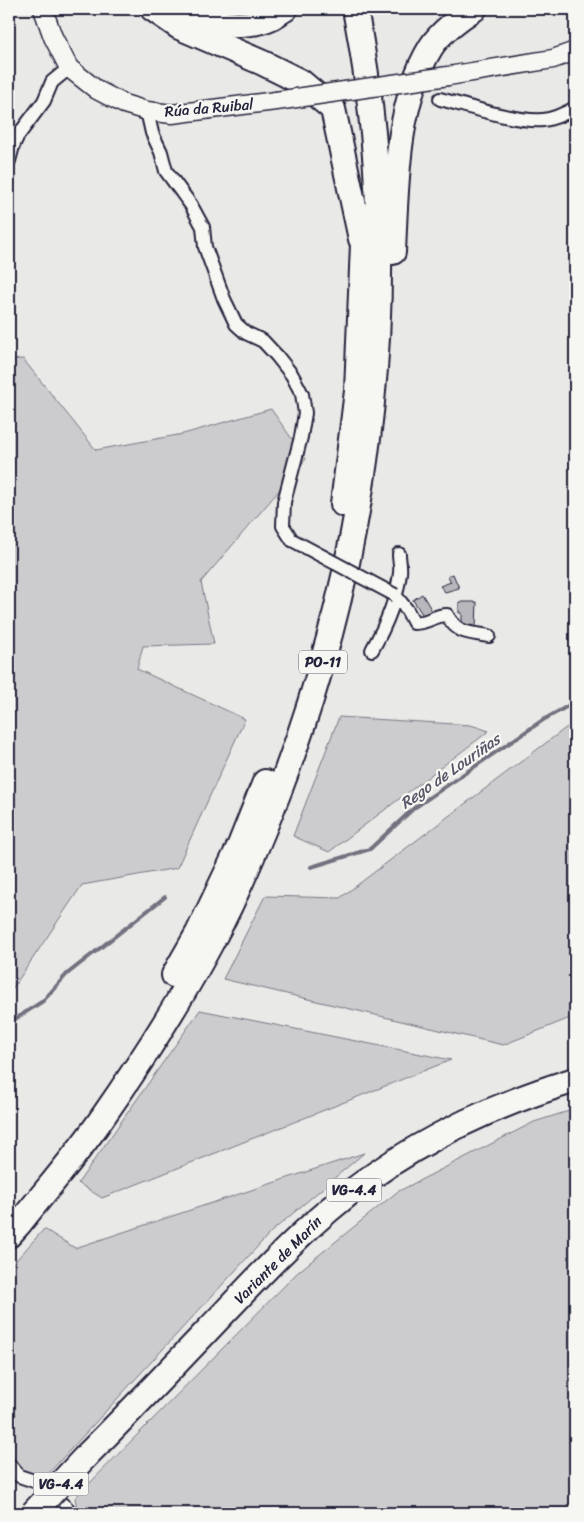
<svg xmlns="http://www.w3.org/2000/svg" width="584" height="1522" font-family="Sriracha,sans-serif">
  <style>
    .green { fill: #ccccce; stroke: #777784 }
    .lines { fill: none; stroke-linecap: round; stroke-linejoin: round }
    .stream { stroke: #71717f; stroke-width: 4 }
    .building { fill: #b8b8bc; stroke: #22223b }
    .street-casing { stroke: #22223b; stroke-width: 16 }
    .secondary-casing { stroke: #22223b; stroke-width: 21 }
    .highway-casing { stroke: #22223b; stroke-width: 28 }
    .street { stroke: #f6f6f2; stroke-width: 12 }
    .secondary { stroke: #f6f6f2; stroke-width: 18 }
    .highway { stroke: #f6f6f2; stroke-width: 24 }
    .street-bridge-casing { stroke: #22223b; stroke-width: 16; stroke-linecap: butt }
    .secondary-bridge-casing { stroke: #22223b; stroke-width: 21; stroke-linecap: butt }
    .highway-bridge-casing { stroke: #22223b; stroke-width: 28; stroke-linecap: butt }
    .street-bridge { stroke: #f6f6f2; stroke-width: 12 }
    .secondary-bridge { stroke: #f6f6f2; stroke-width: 18 }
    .highway-bridge { stroke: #f6f6f2; stroke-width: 24 }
    .labels { text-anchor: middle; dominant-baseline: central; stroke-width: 4.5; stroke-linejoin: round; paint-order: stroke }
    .shield { fill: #f6f6f2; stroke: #626272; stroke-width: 1 }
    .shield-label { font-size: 14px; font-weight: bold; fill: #22223b }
    .street-label { font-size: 15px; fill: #22223b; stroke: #f6f6f2 }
    .water-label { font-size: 16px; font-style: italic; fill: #565668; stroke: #f6f6f2 }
  </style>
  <rect width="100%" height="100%" fill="#e9e9e7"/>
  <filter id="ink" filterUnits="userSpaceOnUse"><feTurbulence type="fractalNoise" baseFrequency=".02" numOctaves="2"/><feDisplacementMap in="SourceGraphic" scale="10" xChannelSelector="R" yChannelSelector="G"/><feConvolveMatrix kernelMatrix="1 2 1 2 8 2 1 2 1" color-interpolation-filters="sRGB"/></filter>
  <g filter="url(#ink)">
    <g class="green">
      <polygon points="23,359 96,450 183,434 271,409 306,459 201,582 214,644 143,646 137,669 245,719 177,868 82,885 9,994 9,360"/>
      <polygon points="339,717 471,725 489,731 329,852 293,836"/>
      <polygon points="575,721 575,1016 503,1045 223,979 265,896 340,898"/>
      <polygon points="200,1010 451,1060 102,1198 78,1183"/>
      <polygon points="575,1109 575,1513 78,1513 75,1498 298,1272 397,1192 534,1122"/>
      <polygon points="364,1153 271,1232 47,1475 37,1482 9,1464 9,1268 44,1229 75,1248"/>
    </g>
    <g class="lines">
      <g class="stream">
        <polyline points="311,867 370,849 414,808 543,720 575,702"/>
        <polyline points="9,1023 43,1001 67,974 165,897"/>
      </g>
    </g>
    <g class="building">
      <polygon points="453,574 459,588 445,592 440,586 451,582 448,576"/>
      <polygon points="422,594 434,614 424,617 413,600"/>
      <polygon points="459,602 477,602 476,627 462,629 462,613 459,613"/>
    </g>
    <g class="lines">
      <defs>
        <g id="street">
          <path d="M440 99C468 106 514 122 543 120 554 119 566 113 575 108"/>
          <polyline points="147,111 152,133 161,152 166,171 191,205 203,227 205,247 224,299 236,324 246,333 263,341 277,356 292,375 302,394 305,413 301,437 284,502 283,526 292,540"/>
          <polyline points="9,161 13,146 17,137 44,101 52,82 69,68"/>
          <path d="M395 595 407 610 414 623C430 623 433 615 447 615 458 635 469 632 489 636"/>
          <path d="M372 650C385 627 397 599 400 573 401 567 399 560 399 554"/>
          <polyline points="9,1464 19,1476 37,1482 67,1508 71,1513"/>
        </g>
        <g id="secondary">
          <polyline points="43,9 53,37 69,68 97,90 124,104 147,111 172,114 276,101"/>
          <polyline points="448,76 553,59 575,51"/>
        </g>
        <g id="highway">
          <polyline points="153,9 179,27 263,63 301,82 333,109 361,239"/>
          <path d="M184 9C210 24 244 30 272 17 276 15 281 11 285 9"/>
          <path d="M393 252C396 187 396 104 431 47 439 34 460 17 474 9"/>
          <polyline points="343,504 357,391 363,244 362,224"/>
          <polyline points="174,975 198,933 240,845 265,782"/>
          <path d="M9 1235 19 1224C46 1190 75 1157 100 1121 140 1064 178 1005 211 943 237 895 258 845 278 794 374 546 406 270 355 9"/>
          <path d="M88 1454C128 1414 167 1373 206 1332 246 1290 285 1247 330 1209 400 1149 487 1107 575 1080"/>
        </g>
      </defs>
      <use href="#street" class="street-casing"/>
      <use href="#secondary" class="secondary-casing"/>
      <use href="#highway" class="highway-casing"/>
      <use href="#street" class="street"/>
      <use href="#secondary" class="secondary"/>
      <use href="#highway" class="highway"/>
      <defs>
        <polyline id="street-bridge" points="292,540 395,595"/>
        <polyline id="secondary-bridge" points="276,101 448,76"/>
        <polyline id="highway-bridge" points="33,1513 88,1454"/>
      </defs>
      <use href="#street-bridge" class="street-bridge-casing"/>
      <use href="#secondary-bridge" class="secondary-bridge-casing"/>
      <use href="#highway-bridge" class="highway-bridge-casing"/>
      <use href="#street-bridge" class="street-bridge"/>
      <use href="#secondary-bridge" class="secondary-bridge"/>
      <use href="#highway-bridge" class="highway-bridge"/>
    </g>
  </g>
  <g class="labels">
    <g class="shield">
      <rect x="299" y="650.5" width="48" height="23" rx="4"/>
      <rect x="326.5" y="1178.5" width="55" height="23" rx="4"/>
      <rect x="33.5" y="1472.5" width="55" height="23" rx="4"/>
    </g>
    <g class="shield-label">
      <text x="323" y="662">PO-11</text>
      <text x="354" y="1190">VG-4.4</text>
      <text x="61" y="1484">VG-4.4</text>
    </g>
    <g class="street-label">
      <text transform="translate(209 108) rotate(-5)">Rúa da Ruibal</text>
      <text transform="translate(278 1260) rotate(-45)">Variante de Marín</text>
    </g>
    <g class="water-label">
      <text transform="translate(450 771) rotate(-35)">Rego de Louriñas</text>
    </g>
  </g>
  <rect width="584" height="1522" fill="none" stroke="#f6f6f2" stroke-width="30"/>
  <rect x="15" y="15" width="554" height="1492" fill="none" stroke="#22223b" stroke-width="2" filter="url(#ink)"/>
</svg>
